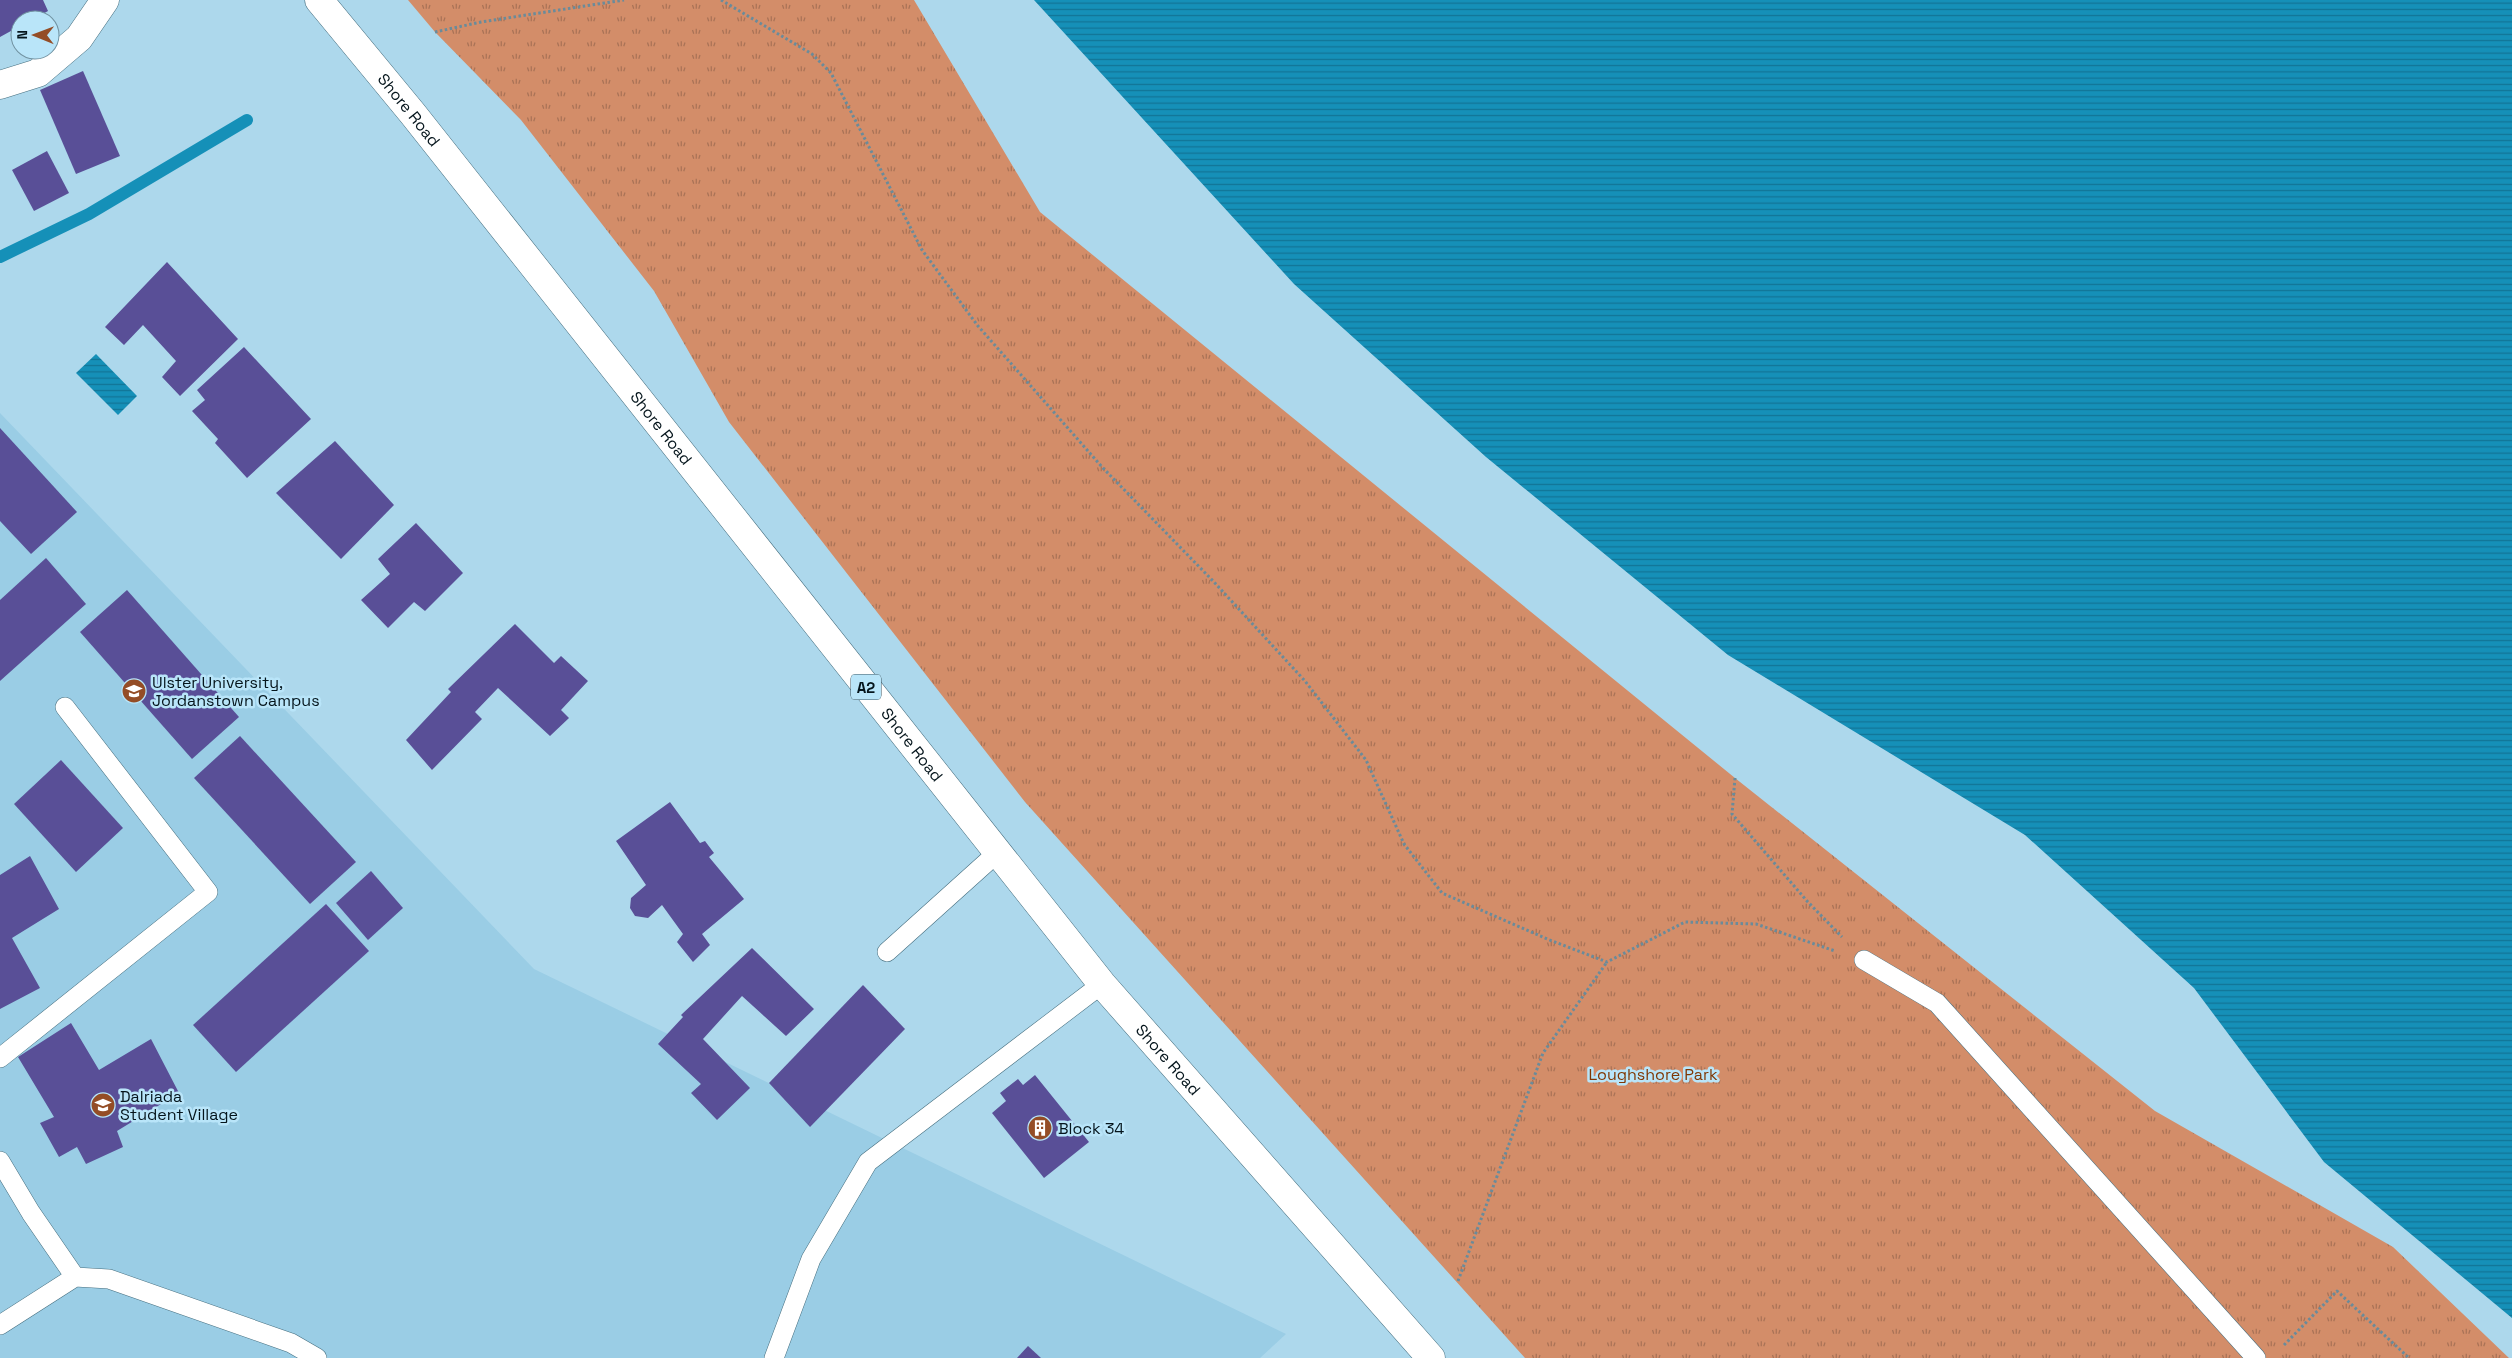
<svg xmlns="http://www.w3.org/2000/svg" width="2512" height="1358" font-family="'Space Grotesk',sans-serif">
  <style>
    .built { fill: #9acde5 }
    .park { fill: url(#park-tufts) }
    .water { fill: url(#water-rules) }
    .lines { fill: none; stroke-linecap: round; stroke-linejoin: round }
    .stream { stroke: #1590b8; stroke-width: 12 }
    .building { fill: #594f97 }
    .service-casing { stroke: #456e7f; stroke-width: 20 }
    .minor-casing { stroke: #456e7f; stroke-width: 29 }
    .trunk-casing { stroke: #456e7f; stroke-width: 29 }
    .path { stroke: #6a8b9a; stroke-width: 3; stroke-dasharray: 2.5 2.5; stroke-linecap: butt }
    .service { stroke: #fff; stroke-width: 19 }
    .minor { stroke: #fff; stroke-width: 28 }
    .trunk { stroke: #fff; stroke-width: 28 }
    .labels { text-anchor: middle; dominant-baseline: central; stroke-width: 5; stroke-linejoin: round; paint-order: stroke }
    .shield { fill: #b9e5f9; stroke: #3b535e; stroke-width: 1 }
    .shield-label { font-size: 15px; font-weight: bold; fill: #05151c }
    .street-label { font-size: 16px; fill: #05151c; stroke: #b9e5f9 }
    .poi-label { font-size: 16px; fill: #05151c; stroke: #b9e5f9; text-anchor: start }
    .park-label { font-size: 16px; fill: #803704; stroke: #b9e5f9 }
  </style>
  <defs>
    <pattern id="park-tufts" width="24" height="20" patternUnits="userSpaceOnUse" patternTransform="scale(1.25)"><rect width="24" height="20" fill="#d38d69"/><path d="M3 7l-1-3M5 7V3M7 7l1-3M15 17l-1-3M17 17v-4M19 17l1-3" fill="none" stroke="#a97256"/></pattern>
    <pattern id="water-rules" width="6" height="5" patternUnits="userSpaceOnUse" patternTransform="scale(1.25)"><rect width="6" height="5" fill="#1590b8"/><path d="M0 2.5h6" fill="none" stroke="#117495"/></pattern>
  </defs>
  <rect width="100%" height="100%" fill="#add8ec"/>
  <polygon class="built" points="0,413 534,969 1286,1334 1260,1358 0,1358"/>
  <polygon class="park" points="408,0 914,0 1040,212 1735,778 2155,1111 2393,1247 2509,1358 1525,1358 1025,802 729,422 654,291 521,120 435,32"/>
  <g class="water">
    <polygon points="1034,0 2512,0 2512,1318 2324,1162 2194,988 2025,835 1728,655 1486,457 1294,284"/>
    <polygon points="96,354 137,396 118,415 76,373"/>
  </g>
  <g class="lines">
    <polyline class="stream" points="0,257 89,214 247,120"/>
  </g>
  <g class="building">
    <polygon points="0,0 43,0 48,11 32,20 20,20 20,26 0,37"/>
    <polygon points="83,71 120,156 76,174 40,90"/>
    <polygon points="47,151 69,193 34,211 12,170"/>
    <polygon points="167,262 238,339 180,396 162,377 176,361 143,325 124,345 105,327"/>
    <polygon points="244,347 311,419 247,478 215,443 218,439 192,411 205,400 197,390"/>
    <polygon points="0,428 77,512 31,554 0,521"/>
    <polygon points="335,441 394,505 341,559 276,493"/>
    <polygon points="416,523 463,573 425,611 414,602 388,628 361,600 390,574 378,559"/>
    <polygon points="46,558 86,604 0,681 0,600"/>
    <polygon points="127,590 239,717 192,759 80,632"/>
    <polygon points="515,624 554,663 561,656 588,681 561,710 569,718 550,736 498,688 475,712 482,719 432,770 406,740 451,692 448,689"/>
    <polygon points="240,736 356,862 310,904 194,778"/>
    <polygon points="61,760 123,828 76,872 14,804"/>
    <polygon points="670,802 700,843 705,841 714,853 709,857 744,899 702,934 710,945 693,962 677,942 683,934 662,905 648,918 635,916 630,908 631,898 646,885 616,841"/>
    <polygon points="30,856 59,909 12,938 40,988 0,1009 0,875"/>
    <polygon points="371,871 403,908 368,940 336,903"/>
    <polygon points="326,904 369,951 236,1072 193,1025"/>
    <polygon points="752,948 814,1009 786,1036 742,996 703,1039 750,1088 717,1120 691,1093 701,1084 658,1044 683,1017 681,1015"/>
    <polygon points="863,985 905,1029 810,1127 769,1083"/>
    <polygon points="71,1023 99,1070 151,1039 179,1093 117,1131 123,1147 86,1164 77,1147 59,1157 40,1123 54,1117 18,1057"/>
    <polygon points="1035,1075 1089,1142 1044,1178 992,1113 1006,1101 1000,1093 1018,1079 1023,1085"/>
    <polygon points="1028,1346 1041,1358 1017,1358"/>
  </g>
  <g class="lines">
    <defs>
      <g id="service">
        <polyline points="887,952 997,853"/>
        <polyline points="1864,960 1937,1003 2256,1358"/>
        <polyline points="0,1058 208,892 65,707"/>
        <polyline points="0,1161 31,1213 75,1277"/>
        <polyline points="0,1325 75,1277 109,1279 291,1343 317,1358"/>
        <polyline points="774,1358 811,1259 868,1162 1102,984"/>
      </g>
      <polyline id="minor" points="0,85 38,73 79,38 105,0"/>
      <g id="trunk">
        <path id="s1" d="M319 0 413 114 1102 984 1431 1358"/>
      </g>
    </defs>
    <use href="#service" class="service-casing"/>
    <use href="#minor" class="minor-casing"/>
    <use href="#trunk" class="trunk-casing"/>
    <g class="path">
      <polyline points="721,0 812,54 831,73 922,250 978,326 1103,468 1214,582 1305,681 1366,760 1404,844 1442,893 1547,939 1607,962 1685,922 1756,924 1835,951"/>
      <polyline points="435,32 481,22 624,0"/>
      <polyline points="1735,778 1732,814 1807,901 1842,937"/>
      <polyline points="1458,1281 1543,1053 1607,962"/>
      <polyline points="2284,1345 2337,1291 2409,1358"/>
    </g>
    <use href="#service" class="service"/>
    <use href="#minor" class="minor"/>
    <use href="#trunk" class="trunk"/>
  </g>
  <defs>
    <symbol id="university-disc" viewBox="-11 -11 22 22"><circle r="9.5" fill="#944d26" stroke="#b9e5f9"/><path d="M0-5L7-2L0 1L-7-2ZM-4 1L0 2.5L4 1V4Q0 6-4 4Z" fill="#fff"/></symbol>
    <symbol id="building-disc" viewBox="-11 -11 22 22"><circle r="9.5" fill="#944d26" stroke="#b9e5f9"/><path d="M-4-6H4V6H1V3H-1V6H-4ZM-2.5-4.3h1.7v1.8h-1.7ZM.8-4.3h1.7v1.8H.8ZM-2.5-1h1.7V.8h-1.7ZM.8-1h1.7V.8H.8Z" fill="#fff"/></symbol>
  </defs>
  <g fill-rule="evenodd">
    <use href="#university-disc" x="120" y="677" width="28" height="28"/>
    <use href="#university-disc" x="89" y="1091" width="28" height="28"/>
    <use href="#building-disc" x="1026" y="1114" width="28" height="28"/>
  </g>
  <g class="labels">
    <rect class="shield" x="851" y="674.5" width="30" height="25" rx="4"/>
    <g class="shield-label">
      <text x="866" y="687">A2</text>
    </g>
    <g class="street-label">
      <text stroke="none"><textPath href="#s1" startOffset="142">Shore Road</textPath></text>
      <text stroke="none"><textPath href="#s1" startOffset="548">Shore Road</textPath></text>
      <text stroke="none"><textPath href="#s1" startOffset="952">Shore Road</textPath></text>
      <text stroke="none"><textPath href="#s1" startOffset="1358">Shore Road</textPath></text>
    </g>
    <g class="poi-label">
      <text x="152" y="682">Ulster University,<tspan x="152" dy="18">Jordanstown Campus</tspan></text>
      <text x="120" y="1096">Dalriada<tspan x="120" dy="18">Student Village</tspan></text>
      <text x="1058" y="1128">Block 34</text>
    </g>
    <g class="park-label">
      <text x="1653" y="1074">Loughshore Park</text>
    </g>
  </g>
  <g transform="translate(35 35) rotate(271)"><circle r="24" fill="#b9e5f9" stroke="#7192a1"/>
  <path d="M0-4L9 19L0 12L-9 19Z" fill="#944d26"/>
  <text y="-8" font-size="14" font-weight="bold" text-anchor="middle" fill="#05151c">N</text>
  </g>
</svg>
